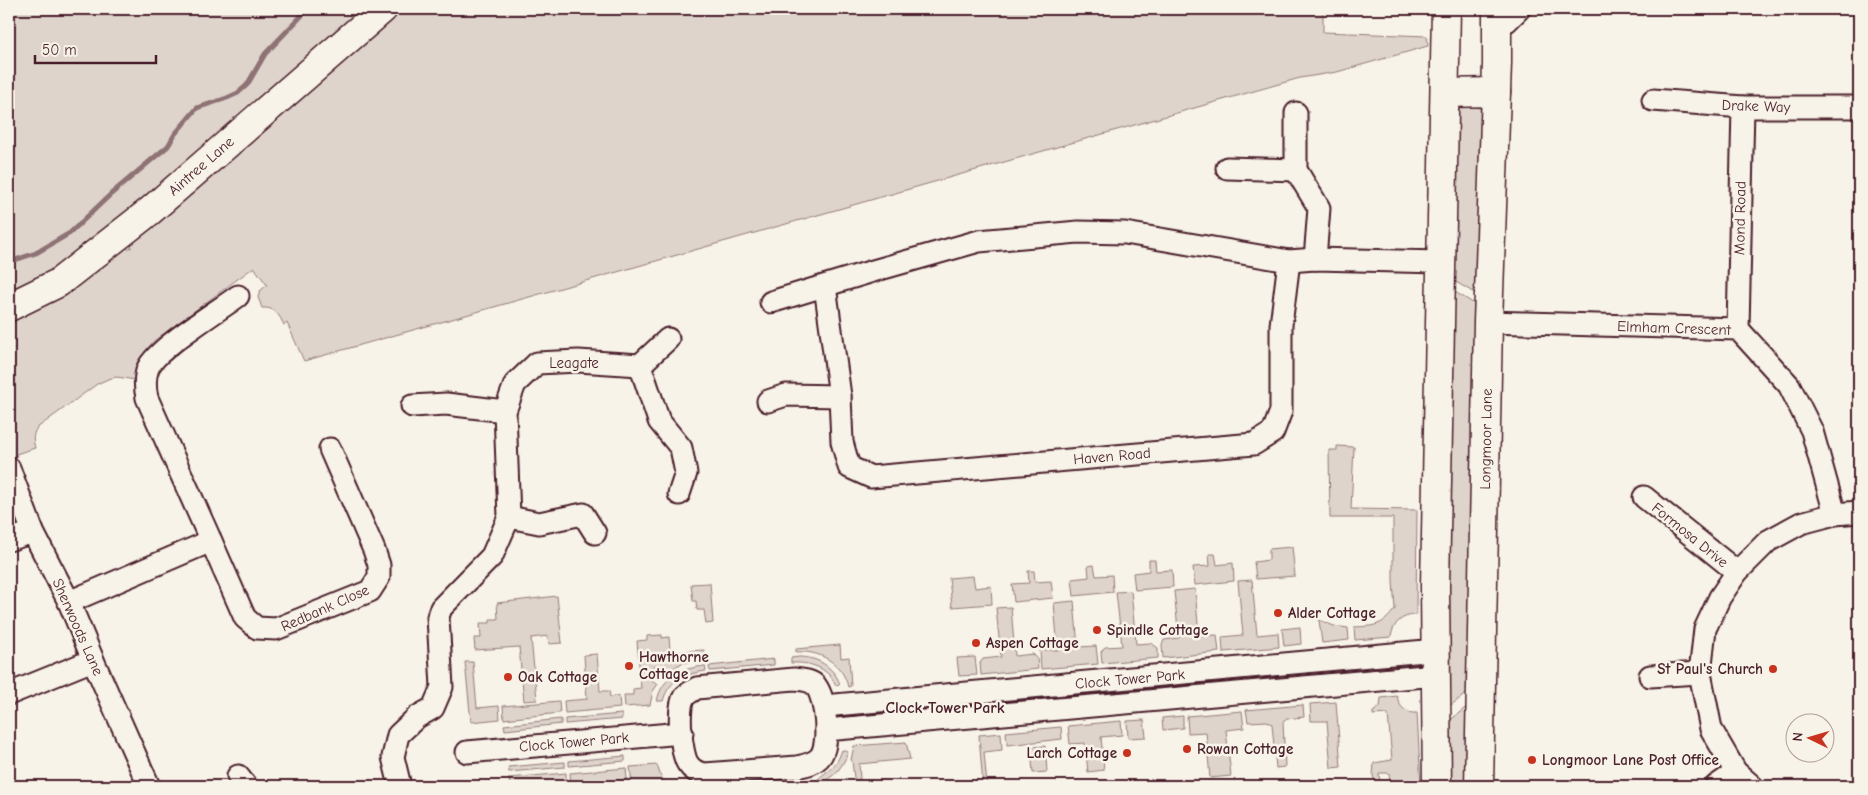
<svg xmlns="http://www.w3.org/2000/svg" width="1868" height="795" font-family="'Comic Neue',sans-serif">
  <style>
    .built { fill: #eae3da }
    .green { fill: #ded4cc; stroke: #947a7c }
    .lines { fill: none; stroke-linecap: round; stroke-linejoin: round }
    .stream { stroke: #8e7275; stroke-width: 5 }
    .minor-casing { stroke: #4a1f2b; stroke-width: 25 }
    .major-casing { stroke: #4a1f2b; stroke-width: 31 }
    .minor { stroke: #f7f3e8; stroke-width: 21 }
    .major { stroke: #f7f3e8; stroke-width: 28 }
    .poi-dot { fill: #c8321e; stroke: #f7f3e8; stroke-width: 2 }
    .labels { text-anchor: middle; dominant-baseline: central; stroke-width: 5; stroke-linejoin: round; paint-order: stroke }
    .street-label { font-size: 15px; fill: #4a1f2b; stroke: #f7f3e8 }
    .poi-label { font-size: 15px; font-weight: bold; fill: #4a1f2b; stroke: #f7f3e8; text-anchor: start }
    .neighbourhood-label { font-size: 16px; font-weight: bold; fill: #4a1f2b; stroke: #f7f3e8 }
  </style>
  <rect width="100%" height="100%" fill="#f7f3e8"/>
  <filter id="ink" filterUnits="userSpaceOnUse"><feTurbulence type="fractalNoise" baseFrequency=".02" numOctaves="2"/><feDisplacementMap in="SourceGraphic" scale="10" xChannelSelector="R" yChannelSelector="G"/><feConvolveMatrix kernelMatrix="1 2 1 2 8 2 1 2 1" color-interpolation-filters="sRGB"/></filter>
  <g filter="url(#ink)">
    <polygon class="built" points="1858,530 1859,786 1851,786"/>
    <g class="green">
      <polygon points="9,9 356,9 351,22 181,171 44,277 9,289"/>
      <path d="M398 9H1323V32L1427 36 1428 46 1337 72 1300 78 304 361 287 323 284 325C279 314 274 307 262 308L258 297 260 291 267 285 254 267 155 340C143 352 137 363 135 380L117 377 108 379 97 384 37 428C32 435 33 440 35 448L16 454 17 456 13 458 9 448V316L126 245 128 249 132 247 127 244 333 57Z"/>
      <polygon points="1462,106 1480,108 1484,120 1476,294 1451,279 1456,115"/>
      <polygon points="1450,289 1478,306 1470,691 1447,708"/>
      <path d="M1337 446 1354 447 1351 509 1417 510 1416 615C1402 615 1393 623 1391 637L1355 640 1354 627C1376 626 1382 626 1395 609L1393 581V518H1330L1329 450H1337Z"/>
      <polygon points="1292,547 1295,576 1256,579 1254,562 1269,560 1269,549"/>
      <polygon points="1209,554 1215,554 1217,565 1233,563 1234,581 1195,585 1193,567 1210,566"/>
      <polygon points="1149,560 1155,560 1156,571 1172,570 1173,587 1135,590 1133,573 1149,571"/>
      <polygon points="1094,565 1096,576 1112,575 1113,592 1074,596 1072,579 1089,577 1088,566"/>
      <polygon points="1028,571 1034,571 1035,582 1051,581 1053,598 1014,602 1012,584 1029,583"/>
      <polygon points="973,576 975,588 991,586 992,604 952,607 949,578"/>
      <polygon points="1252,580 1257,635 1278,633 1279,647 1223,652 1222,637 1243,635 1238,581"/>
      <polygon points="710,583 713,623 706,624 704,610 697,610 696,601 693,601 691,584"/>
      <polygon points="1195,589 1199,636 1217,635 1219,652 1163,658 1162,645 1164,640 1179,638 1174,591"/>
      <polygon points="1131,591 1136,644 1151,643 1158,648 1158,658 1102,663 1101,652 1105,647 1122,646 1116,592"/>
      <polygon points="557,596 562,643 549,644 548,636 531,638 537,700 524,701 519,647 475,650 474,638 481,638 480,623 490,623 490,619 498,619 497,603"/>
      <polygon points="1074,601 1078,647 1096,646 1098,664 1041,669 1040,650 1058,650 1054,603"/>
      <polygon points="1011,607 1015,656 1033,654 1037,658 1038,669 981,675 980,663 983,659 1001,657 996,608"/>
      <polygon points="1319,620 1334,626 1348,628 1349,640 1322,643"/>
      <polygon points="1300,627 1301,644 1284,646 1282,629"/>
      <polygon points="662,635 662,638 669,637 670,650 673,652 704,650 705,659 682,663 667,672 657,665 650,668 650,679 658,684 653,691 650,705 625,707 624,695 633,695 633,689 641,688 637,641 647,640 647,636"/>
      <path d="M840 645 841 658 849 657 851 686 848 687C843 663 819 650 796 652V649Z"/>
      <polygon points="597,654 600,691 609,691 610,697 619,696 620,708 565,713 564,701 587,699 584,655"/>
      <path d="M799 657C817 657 833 666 840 684L836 685C827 667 810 662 791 663V658Z"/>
      <polygon points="975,657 977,675 959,676 957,658"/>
      <polygon points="774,659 774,665 710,671 709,666"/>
      <polygon points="465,662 473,662 477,708 499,706 500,719 471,722"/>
      <path d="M705 666 706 671C685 674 669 679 663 701H657C662 676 683 668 705 666Z"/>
      <path d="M1397 696C1399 707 1406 714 1417 713L1421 786H1390L1389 773H1379L1380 786H1376L1373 776 1374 763 1392 760 1388 714 1373 715V712L1380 707 1381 698Z"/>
      <polygon points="559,701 560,713 504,719 503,706"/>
      <polygon points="1336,702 1341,767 1331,768 1327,721 1311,721 1310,704"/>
      <polygon points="1470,704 1469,786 1448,786 1448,722"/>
      <polygon points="1303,705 1304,717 1287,719 1283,722 1285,767 1276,768 1272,724 1267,721 1248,722 1246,710"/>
      <polygon points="1242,711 1244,728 1226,730 1231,776 1210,778 1206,732 1188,733 1187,716"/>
      <polygon points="622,714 622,719 565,724 565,719"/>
      <polygon points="1183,716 1183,728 1163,730 1162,718"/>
      <polygon points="561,719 561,724 505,730 504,725"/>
      <polygon points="1144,720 1146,737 1128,738 1127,721"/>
      <polygon points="1121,721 1122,735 1101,737 1104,770 1088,772 1085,743 1070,744 1068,726"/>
      <polygon points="1061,727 1062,739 1007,745 1006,732"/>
      <polygon points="1001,733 1002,750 984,752 987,786 983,786 979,735"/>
      <polygon points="906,742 910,759 859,764 860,779 856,780 857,786 855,786 852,761 851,760 854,746"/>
      <polygon points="1045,746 1047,772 1033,773 1031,747"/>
      <path d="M842 750 848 752C843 767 834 778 818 784V779C830 768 836 768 842 750Z"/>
      <polygon points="625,756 625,761 569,766 569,761"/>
      <polygon points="565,762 565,767 509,772 508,767"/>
      <polygon points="657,765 661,777 667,784 665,786 650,786 649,783 632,785 630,767"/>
      <polygon points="626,768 627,779 571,785 570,773"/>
      <polygon points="566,773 566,785 510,786 509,778"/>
    </g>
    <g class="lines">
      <polyline class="stream" points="9,262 36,253 70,233 111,194 168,146 175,134 197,108 227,98 238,93 247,85 265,54 308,9"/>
      <defs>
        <g id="minor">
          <polyline points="1497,24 1507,21 1519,9"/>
          <polyline points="1653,100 1743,107 1859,107"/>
          <polyline points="1296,113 1296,170 1319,208 1315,259"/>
          <polyline points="1227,168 1296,170"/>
          <polyline points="825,286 840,396 842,442 849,467 871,477 1254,444 1273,432 1281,411 1281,325 1289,261"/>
          <polyline points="771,302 873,271 979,241 1078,232 1125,233 1289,261 1315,259 1440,262"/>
          <polyline points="1488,322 1738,329 1789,385 1812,431 1835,514"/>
          <polyline points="1738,329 1743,107"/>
          <polyline points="640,365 659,421 681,448 686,473 679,494"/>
          <polyline points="768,401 786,395 840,396"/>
          <polyline points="412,406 446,404 505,411"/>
          <polyline points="9,468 33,532 69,602 93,660 149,786"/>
          <polyline points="1644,497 1737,572"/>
          <polyline points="509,517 539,523 583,514 595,533"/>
          <polyline points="9,540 33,532"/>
          <path d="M211 541 147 398C145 388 144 378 148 368 157 348 218 311 238 296"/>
          <polyline points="69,602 211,541 245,618 257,628 276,629 370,591 379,577 379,565 374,550 330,449"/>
          <polyline points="1650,676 1700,673"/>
          <path d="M794 679C802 680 811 680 816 686 826 700 831 746 819 758 813 764 805 765 797 767L705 774C697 773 692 770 688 764 681 754 677 708 684 697 688 693 692 691 697 688Z"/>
          <polyline points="9,694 93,660"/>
          <polyline points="824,706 1436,650"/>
          <polyline points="826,730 1436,675"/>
          <polyline points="467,752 682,733"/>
          <polyline points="238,776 246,786"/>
          <polyline points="400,786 393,757 398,735 417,717 433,708 442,687 438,617 441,608 492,556 509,517 505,411 515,384 537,363 578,361 640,365 668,339"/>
          <polyline points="1716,786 1736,772"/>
          <polyline points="1752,786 1736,772 1711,729 1700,673 1705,629 1720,597 1737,572 1768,541 1801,523 1835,514 1859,512"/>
        </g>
        <g id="major">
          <polyline points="1445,93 1496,92"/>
          <polyline points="9,307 58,283 150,211 383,9"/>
          <polyline points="1437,786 1435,587 1446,9"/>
          <polyline points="1479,786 1488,322 1497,63 1497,9"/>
        </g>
      </defs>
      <use href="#minor" class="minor-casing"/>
      <use href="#major" class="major-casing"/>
      <use href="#minor" class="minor"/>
      <use href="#major" class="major"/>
    </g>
  </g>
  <g class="poi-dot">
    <circle cx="1278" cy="613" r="5"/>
    <circle cx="1097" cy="630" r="5"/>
    <circle cx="976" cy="643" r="5"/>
    <circle cx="629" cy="666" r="5"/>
    <circle cx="1773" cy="669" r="5"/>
    <circle cx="508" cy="677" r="5"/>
    <circle cx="1187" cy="749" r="5"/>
    <circle cx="1127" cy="753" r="5"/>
    <circle cx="1532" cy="760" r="5"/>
  </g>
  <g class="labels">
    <g class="street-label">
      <text transform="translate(1756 106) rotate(2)">Drake Way</text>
      <text transform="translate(201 166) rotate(-41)">Aintree Lane</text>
      <text transform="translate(1740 218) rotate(-89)">Mond Road</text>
      <text transform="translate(1674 328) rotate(2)">Elmham Crescent</text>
      <text x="574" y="363">Leagate</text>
      <text transform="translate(1486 439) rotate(-89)">Longmoor Lane</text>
      <text transform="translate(1112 456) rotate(-5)">Haven Road</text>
      <text transform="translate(1690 535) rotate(39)">Formosa Drive</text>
      <text transform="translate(325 608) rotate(-24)">Redbank Close</text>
      <text transform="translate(78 627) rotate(66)">Sherwoods Lane</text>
      <text transform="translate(1130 679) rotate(-5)">Clock Tower Park</text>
      <text transform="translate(574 742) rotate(-5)">Clock Tower Park</text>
    </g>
    <g class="poi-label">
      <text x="1288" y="613">Alder Cottage</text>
      <text x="1107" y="630">Spindle Cottage</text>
      <text x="986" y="643">Aspen Cottage</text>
      <text x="639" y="657">Hawthorne<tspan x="639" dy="17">Cottage</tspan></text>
      <text x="1763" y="669" text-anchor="end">St Paul's Church</text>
      <text x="518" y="677">Oak Cottage</text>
      <text x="1197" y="749">Rowan Cottage</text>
      <text x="1117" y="753" text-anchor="end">Larch Cottage</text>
      <text x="1542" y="760">Longmoor Lane Post Office</text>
    </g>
    <g class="neighbourhood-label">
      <text x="945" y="708">Clock Tower Park</text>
    </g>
  </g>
  <rect width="1868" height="795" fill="none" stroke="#f7f3e8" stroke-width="30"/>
  <rect x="15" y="15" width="1838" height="765" fill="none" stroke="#4a1f2b" stroke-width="2" filter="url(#ink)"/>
  <g transform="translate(1810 738) rotate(275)"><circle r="24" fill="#f7f3e8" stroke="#b29e9c"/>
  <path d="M0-4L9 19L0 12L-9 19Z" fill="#c8321e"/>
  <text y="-8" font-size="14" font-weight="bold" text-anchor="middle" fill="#4a1f2b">N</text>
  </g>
  <path d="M35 55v8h121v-8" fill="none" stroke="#4a1f2b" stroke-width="2.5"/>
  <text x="42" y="55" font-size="15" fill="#4a1f2b" stroke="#f7f3e8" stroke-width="4" paint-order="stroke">50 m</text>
</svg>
